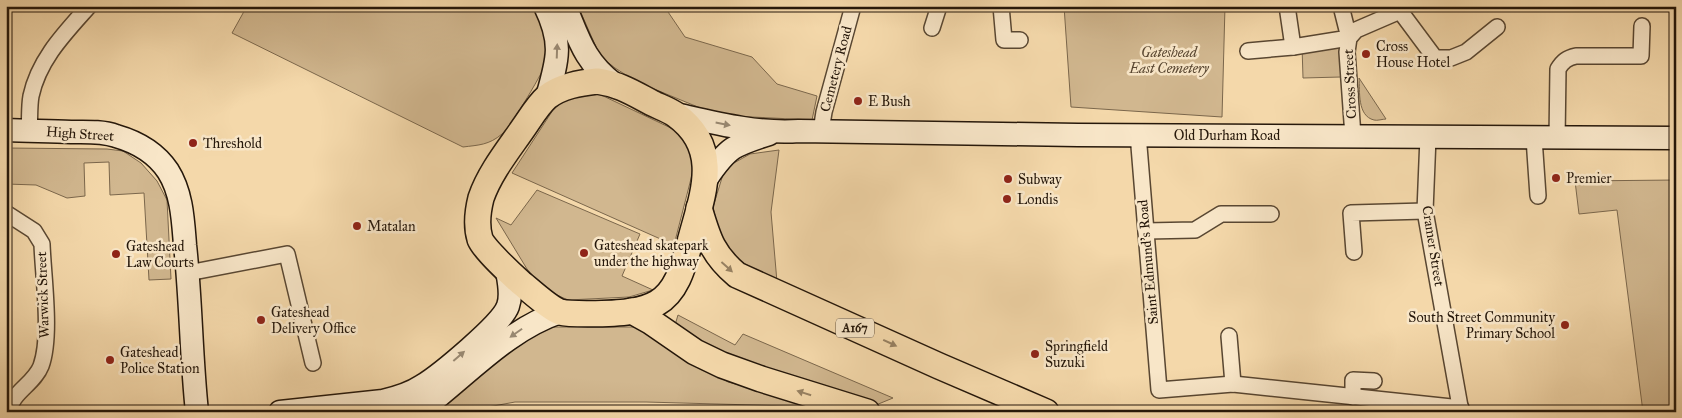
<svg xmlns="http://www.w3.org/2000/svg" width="1682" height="418" font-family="'IM FELL Great Primer',serif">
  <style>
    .green { fill: #d1b78f; stroke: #7b674c }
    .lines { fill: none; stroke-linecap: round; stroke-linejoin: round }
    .street-casing { stroke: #594732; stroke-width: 18 }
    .secondary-casing { stroke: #25170a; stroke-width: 25 }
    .primary-casing { stroke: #25170a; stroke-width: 28 }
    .street { stroke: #f8e6c8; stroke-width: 15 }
    .secondary { stroke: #f8e6c8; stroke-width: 22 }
    .primary { stroke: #f4d8aa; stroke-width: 25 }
    .oneway { fill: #998972 }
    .oneway2 { fill: #978162 }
    .poi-dot { fill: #8f2418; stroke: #f8e6c8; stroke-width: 2 }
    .labels { text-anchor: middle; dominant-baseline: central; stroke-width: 5; stroke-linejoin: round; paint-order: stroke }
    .shield { fill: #f8e6c8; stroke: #645543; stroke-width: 1 }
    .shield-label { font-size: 12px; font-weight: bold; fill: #25170a }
    .poi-label { font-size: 14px; fill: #25170a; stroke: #f8e6c8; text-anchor: start }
    .park-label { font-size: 14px; font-style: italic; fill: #594732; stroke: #f8e6c8 }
    .street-label { font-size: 14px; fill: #25170a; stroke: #f8e6c8 }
  </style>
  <rect width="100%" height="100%" fill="#f4d8aa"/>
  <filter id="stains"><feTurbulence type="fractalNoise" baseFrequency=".004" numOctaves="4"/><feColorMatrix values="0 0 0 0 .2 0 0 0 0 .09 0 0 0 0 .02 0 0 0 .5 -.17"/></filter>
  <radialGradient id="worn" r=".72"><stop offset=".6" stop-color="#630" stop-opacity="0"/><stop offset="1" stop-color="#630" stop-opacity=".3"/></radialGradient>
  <g class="green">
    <path d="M247 6H533C541 22 550 40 548 58 546 68 510 128 502 134 489 145 479 145 463 147L232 33Z"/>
    <polygon points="578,6 664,6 685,37 752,57 777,84 817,96 812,120 732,116 715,114 637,82 615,68 600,56"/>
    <polygon points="1064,6 1225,6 1222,117 1071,107"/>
    <polygon points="1340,43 1341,77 1303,78 1302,46"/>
    <path d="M1359 78 1386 119C1383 119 1377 121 1374 120 1357 116 1360 91 1359 78Z"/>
    <polygon points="583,93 599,94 673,129 684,138 692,156 694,167 674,245 512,173 553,110 567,97"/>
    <polygon points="6,148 107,149 123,151 141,163 157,181 167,200 171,279 149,280 144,193 110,195 109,162 84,163 85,196 67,198 36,185 6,184"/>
    <polygon points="779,150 771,212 777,282 733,257 721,243 713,207 725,168 750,154"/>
    <polygon points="1676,180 1676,412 1643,412 1617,210 1579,214 1575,181"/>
    <polygon points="537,190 640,234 622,276 653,290 629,297 568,300 546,290 527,269 496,218 511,225"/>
    <polygon points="678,315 735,345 743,334 893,398 876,405 746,366 697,343 675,325"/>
    <polygon points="550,327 641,327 728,382 824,407 646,402 515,402 461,412 428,412 520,342"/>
  </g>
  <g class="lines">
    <defs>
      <g id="street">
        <polyline points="1001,6 1004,40 1020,40"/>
        <polyline points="1287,6 1293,47"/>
        <polyline points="1400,11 1435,58 1451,58 1466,52 1497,27"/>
        <polyline points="932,28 939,6"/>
        <polyline points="1248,51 1293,47 1349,38 1341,6"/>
        <path d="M29 131C30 119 29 107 31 96 39 59 65 33 89 6"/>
        <polyline points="821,131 824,112 853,6"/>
        <polyline points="1138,134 1159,390 1233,384 1461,408"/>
        <polyline points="1353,136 1347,52 1349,38 1356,30 1400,11 1405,6"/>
        <polyline points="1428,137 1425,211 1461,412"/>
        <polyline points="1534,138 1538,196"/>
        <path d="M1557 139 1558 69C1563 61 1567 58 1576 56H1641L1642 26"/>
        <path d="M6 213 34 231 42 244C43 276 52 336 41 366 34 384 12 392 8 412"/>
        <polyline points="1146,231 1195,230 1221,214 1271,214"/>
        <polyline points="1354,252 1351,213 1425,211"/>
        <polyline points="188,273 287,254 313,363"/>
        <polyline points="1229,336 1233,384"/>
        <polyline points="1353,397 1353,380 1374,381"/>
      </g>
      <g id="secondary">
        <path d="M545 6C563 43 558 59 547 97"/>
        <path d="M565 6C579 39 584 61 614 84"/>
        <path d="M675 114C715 123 757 134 799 131L1078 135 1676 138"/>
        <path d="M6 130C28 131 49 131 71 132 86 132 102 131 116 136 137 142 156 153 168 171 182 193 183 220 185 245 191 300 191 356 197 412"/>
        <path d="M707 178C728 147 734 145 769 134"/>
        <path d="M280 412 383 401C396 398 410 394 422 386 440 375 502 324 508 306 512 295 509 282 507 271"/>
        <path d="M410 412 431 402 440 395C478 364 513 328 560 312"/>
      </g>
      <g id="primary">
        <path d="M597 81C619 84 633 93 652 103 660 107 669 110 676 115 723 149 702 196 690 242 684 263 678 291 657 303 650 307 639 310 632 311 619 314 572 315 560 312 549 308 530 290 521 283 512 275 484 249 480 239 476 226 478 210 481 198 490 172 509 149 524 127 531 117 538 105 547 97 561 86 580 83 597 81Z"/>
        <path d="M699 208C708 238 712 254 737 275L939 366 1046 412"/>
        <polyline points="632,311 650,321 695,352 722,365 761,379 867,412"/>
      </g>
    </defs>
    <use href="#street" class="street-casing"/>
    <use href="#secondary" class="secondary-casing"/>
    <use href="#primary" class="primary-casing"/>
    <use href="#street" class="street"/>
    <use href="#secondary" class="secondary"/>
    <use href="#primary" class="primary"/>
  </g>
  <defs><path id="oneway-solid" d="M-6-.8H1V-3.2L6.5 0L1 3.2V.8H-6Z" transform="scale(1.25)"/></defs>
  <g class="oneway">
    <use href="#oneway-solid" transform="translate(557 51) rotate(-88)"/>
    <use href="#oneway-solid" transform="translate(723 124) rotate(11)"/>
    <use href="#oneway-solid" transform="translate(516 333) rotate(145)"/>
    <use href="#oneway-solid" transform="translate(459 356) rotate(-41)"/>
  </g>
  <g class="oneway2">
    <use href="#oneway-solid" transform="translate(727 267) rotate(42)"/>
    <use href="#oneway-solid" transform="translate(890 343) rotate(25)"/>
    <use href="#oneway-solid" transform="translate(804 393) rotate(-162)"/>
  </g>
  <g class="poi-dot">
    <circle cx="1366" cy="54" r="5"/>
    <circle cx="858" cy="101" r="5"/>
    <circle cx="193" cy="143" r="5"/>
    <circle cx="1556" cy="178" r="5"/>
    <circle cx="1008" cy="179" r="5"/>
    <circle cx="1007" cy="199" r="5"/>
    <circle cx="357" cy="226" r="5"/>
    <circle cx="584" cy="253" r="5"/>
    <circle cx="116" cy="254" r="5"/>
    <circle cx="261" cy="320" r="5"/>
    <circle cx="1565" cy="325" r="5"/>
    <circle cx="1035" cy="354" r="5"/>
    <circle cx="110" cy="360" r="5"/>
  </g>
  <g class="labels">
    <rect class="shield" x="836" y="318.5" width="38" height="19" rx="4"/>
    <g class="shield-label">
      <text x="855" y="328">A167</text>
    </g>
    <g class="poi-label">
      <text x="1376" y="46">Cross<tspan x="1376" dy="16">House Hotel</tspan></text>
      <text x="868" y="101">E Bush</text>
      <text x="203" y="143">Threshold</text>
      <text x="1566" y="178">Premier</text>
      <text x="1018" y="179">Subway</text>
      <text x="1017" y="199">Londis</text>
      <text x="367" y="226">Matalan</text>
      <text x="594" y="245">Gateshead skatepark<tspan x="594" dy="16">under the highway</tspan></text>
      <text x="126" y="246">Gateshead<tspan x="126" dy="16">Law Courts</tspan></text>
      <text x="271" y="312">Gateshead<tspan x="271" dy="16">Delivery Office</tspan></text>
      <text x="1555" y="317" text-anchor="end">South Street Community<tspan x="1555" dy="16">Primary School</tspan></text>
      <text x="1045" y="346">Springfield<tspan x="1045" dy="16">Suzuki</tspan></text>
      <text x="120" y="352">Gateshead<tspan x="120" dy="16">Police Station</tspan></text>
    </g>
    <g class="park-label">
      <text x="1169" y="52">Gateshead<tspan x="1169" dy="16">East Cemetery</tspan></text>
    </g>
    <g class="street-label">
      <text transform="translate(836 69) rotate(-75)">Cemetery Road</text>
      <text transform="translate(1350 84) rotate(-93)">Cross Street</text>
      <text transform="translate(80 134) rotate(4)">High Street</text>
      <text x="1227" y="135">Old Durham Road</text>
      <text transform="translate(1433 246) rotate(81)">Cramer Street</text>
      <text transform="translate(1148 262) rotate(-95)">Saint Edmund's Road</text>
      <text transform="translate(43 295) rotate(-92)">Warwick Street</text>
    </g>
  </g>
  <rect width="1682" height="418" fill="none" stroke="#f4d8aa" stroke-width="25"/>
  <rect x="8" y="8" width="1667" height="403" fill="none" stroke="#25170a" stroke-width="2.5"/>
  <rect x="12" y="12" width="1657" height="393" fill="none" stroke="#25170a"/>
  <rect width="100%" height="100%" filter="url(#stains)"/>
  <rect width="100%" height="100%" fill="url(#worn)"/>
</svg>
